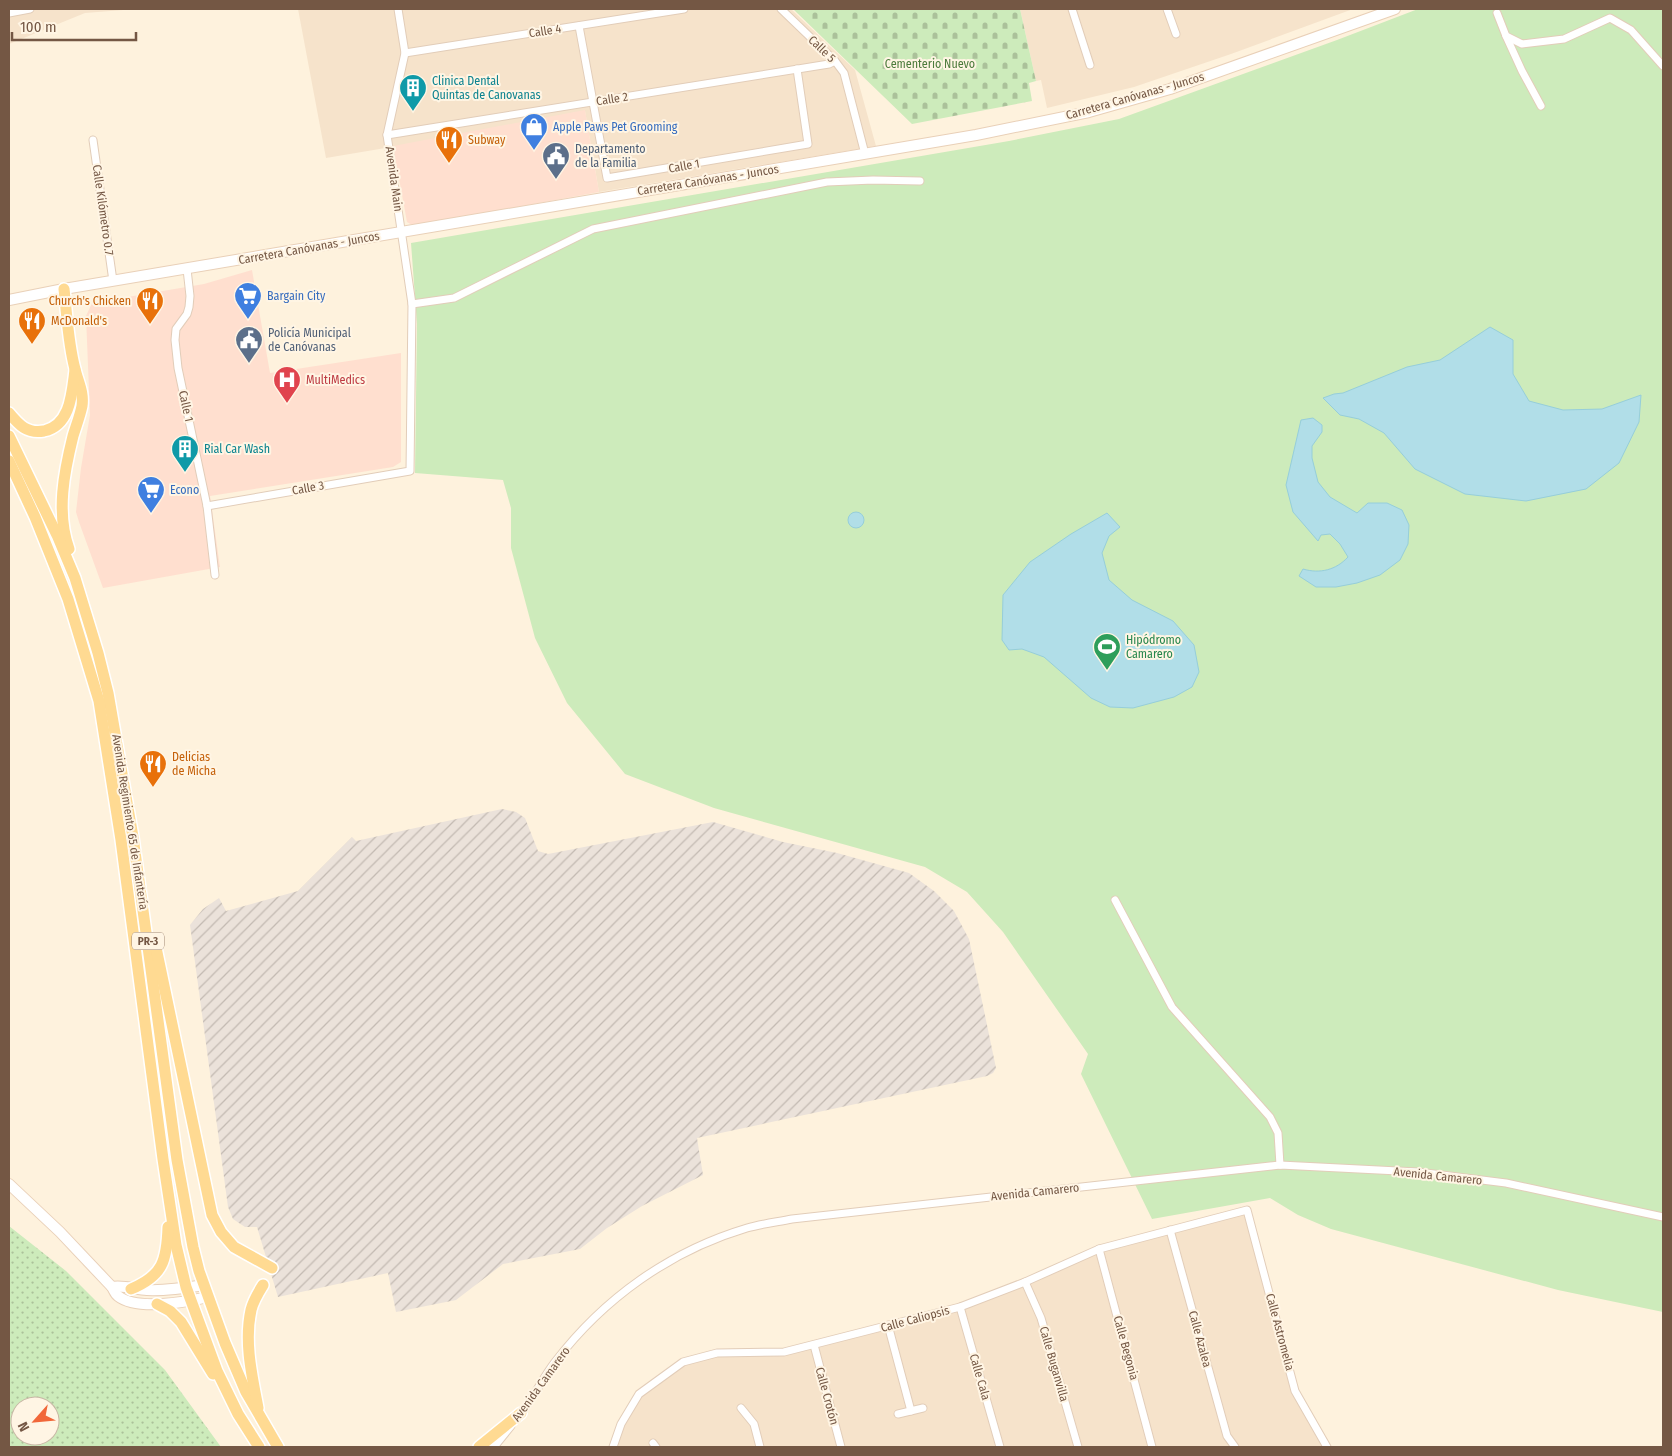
<svg xmlns="http://www.w3.org/2000/svg" width="1672" height="1456" font-family="'Fira Sans Condensed',sans-serif">
  <style>
    .residential { fill: #f6e3cb }
    .commercial { fill: #ffdfcf }
    .industrial { fill: url(#industrial-furrows) }
    .grass { fill: url(#grass-dots); fill-rule: evenodd }
    .cemetery { fill: url(#cemetery-stones) }
    .garden { fill: #cdebbb }
    .water { fill: #b1dee8; stroke: #96ceda }
    .lines { fill: none; stroke-linecap: round; stroke-linejoin: round }
    .street-casing { stroke: #e2cdb9; stroke-width: 9 }
    .secondary-casing { stroke: #e9d0b8; stroke-width: 12 }
    .primary-casing { stroke: #fff; stroke-width: 14 }
    .street { stroke: #fff; stroke-width: 7 }
    .secondary { stroke: #fff; stroke-width: 10 }
    .primary { stroke: #ffda92; stroke-width: 11 }
    .labels { text-anchor: middle; dominant-baseline: central; stroke-width: 4; stroke-linejoin: round; paint-order: stroke }
    .shield { fill: #fff5e4; stroke: #9e8674; stroke-width: 1 }
    .shield-label { font-size: 11px; font-weight: bold; fill: #745744 }
    .street-label { font-size: 12px; fill: #745744; stroke: #fff5e4 }
    .park-label { font-size: 12px; fill: #4c7b3c; stroke: #fff5e4 }
    .culture-label { font-size: 12px; fill: #0d838f; stroke: #fff5e4; text-anchor: start }
    .shop-label { font-size: 12px; fill: #366cbe; stroke: #fff5e4; text-anchor: start }
    .food-label { font-size: 12px; fill: #c56008; stroke: #fff5e4; text-anchor: start }
    .service-label { font-size: 12px; fill: #4e5e75; stroke: #fff5e4; text-anchor: start }
    .health-label { font-size: 12px; fill: #be3a42; stroke: #fff5e4; text-anchor: start }
    .leisure-label { font-size: 12px; fill: #27864d; stroke: #fff5e4; text-anchor: start }
  </style>
  <defs>
    <pattern id="industrial-furrows" width="10" height="10" patternUnits="userSpaceOnUse" patternTransform="scale(1.25)"><rect width="10" height="10" fill="#ebe2da"/><path d="M-1 1l2-2M0 10L10 0M9 11l2-2" fill="none" stroke="#c3bab2"/></pattern>
    <pattern id="grass-dots" width="8" height="8" patternUnits="userSpaceOnUse" patternTransform="scale(1.25)"><rect width="8" height="8" fill="#cdebbb"/><path d="M2 2h.1M6 6h.1" fill="none" stroke="#abc19a" stroke-width="1.8" stroke-linecap="round"/></pattern>
    <pattern id="cemetery-stones" width="16" height="16" patternUnits="userSpaceOnUse" patternTransform="scale(1.25)"><rect width="16" height="16" fill="#cdebbb"/><path d="M2 7V4a2 2 0 0 1 4 0v3zM10 15v-3a2 2 0 0 1 4 0v3z" fill="#abc19a"/></pattern>
  </defs>
  <rect width="100%" height="100%" fill="#fef2dd"/>
  <g class="residential">
    <polygon points="9,9 136,9 85,13 9,44"/>
    <polygon points="298,9 791,9 855,70 876,146 599,192 585,111 439,139 326,158"/>
    <polygon points="1020,9 1353,9 1231,54 1134,87 1047,108 1041,80 1036,81"/>
    <polygon points="1247,1210 1295,1391 1327,1447 613,1447 639,1394 683,1362 717,1353 784,1352 960,1307 1099,1249"/>
  </g>
  <g class="commercial">
    <polygon points="585,110 599,192 414,226 407,222 393,146"/>
    <polygon points="252,270 270,373 401,353 401,462 393,467 210,496 220,567 103,588 79,522 76,512 81,468 90,415 86,316 92,303 204,284"/>
  </g>
  <polygon class="industrial" points="502,809 516,812 525,818 538,851 548,854 713,822 783,842 837,853 909,873 934,891 954,911 969,939 996,1068 993,1073 987,1076 697,1138 703,1175 642,1206 607,1228 580,1249 503,1264 456,1300 396,1312 388,1273 278,1297 257,1227 245,1227 233,1219 228,1207 190,925 203,909 219,898 226,911 298,891 352,837 356,841"/>
  <path class="grass" d="M9 1226 66 1271 165 1370 221 1447H9ZM20 1406H50V1436H20Z"/>
  <polygon class="cemetery" points="793,9 1020,9 1036,81 1029,83 1032,101 912,124"/>
  <polygon class="garden" points="1418,9 1663,9 1663,1312 1558,1290 1331,1229 1298,1215 1270,1198 1152,1219 1081,1074 1088,1054 1003,932 967,892 925,867 714,808 625,774 567,703 535,638 511,548 511,508 503,480 415,473 417,324 411,243 1009,141 1119,119 1337,40"/>
  <g class="water">
    <polygon points="1490,327 1513,340 1513,374 1529,401 1563,410 1602,409 1641,395 1639,422 1619,463 1586,489 1526,501 1465,494 1415,469 1384,433 1359,419 1340,415 1323,398 1334,394 1343,393 1407,367 1440,360"/>
    <path d="M1313 418 1322 425V432L1312 446V458L1318 482 1330 497 1357 513 1368 503H1387L1402 510 1409 525 1408 544 1400 560 1380 575 1357 583 1336 587H1316L1299 576 1303 569C1320 574 1336 570 1348 557L1340 544 1330 534 1321 535 1318 541 1293 512 1286 485 1301 420Z"/>
    <circle cx="856" cy="520" r="8"/>
    <polygon points="1107,513 1120,527 1109,536 1102,553 1109,580 1132,600 1173,621 1194,645 1199,672 1192,687 1174,697 1133,708 1110,707 1091,698 1044,657 1022,649 1009,650 1002,640 1003,595 1030,562 1071,534"/>
  </g>
  <g class="lines">
    <defs>
      <g id="street">
        <polyline points="781,9 835,61 844,73 865,154"/>
        <polyline points="1072,9 1090,65"/>
        <polyline points="1167,9 1176,34"/>
        <polyline points="9,13 30,9"/>
        <polyline points="1497,13 1506,36 1522,44 1564,39 1610,18 1631,30 1663,66"/>
        <polyline points="579,26 607,178 808,144 797,69"/>
        <polyline points="1506,36 1522,71 1541,106"/>
        <polyline points="405,53 684,9"/>
        <polyline points="387,135 829,64 835,61"/>
        <polyline points="93,140 113,281"/>
        <polyline points="187,269 190,296 189,307 187,314 176,329 175,340 178,368 207,506 215,575"/>
        <polyline points="412,304 454,298 593,229 827,182 873,180 920,181"/>
        <polyline points="207,506 410,471 412,304 387,135 405,53 398,9"/>
        <polyline points="1115,900 1172,1007 1270,1117 1278,1133 1280,1165"/>
        <polyline points="1170,1230 1227,1436 1235,1447"/>
        <polyline points="1099,1249 1152,1447"/>
        <polyline points="1025,1282 1041,1318 1078,1447"/>
        <polyline points="960,1307 1000,1447"/>
        <polyline points="888,1325 911,1411"/>
        <polyline points="814,1345 841,1447"/>
        <polyline points="741,1408 754,1424 760,1447"/>
        <polyline points="898,1414 923,1408"/>
        <path d="M519 1416C533 1399 542 1379 555 1362 604 1298 670 1251 747 1228 761 1224 777 1222 792 1219L1280 1165 1418 1172 1506 1183 1663 1217"/>
        <polyline points="653,1443 656,1447"/>
        <polyline points="494,1447 511,1426"/>
        <polyline points="613,1447 621,1424 639,1394 683,1362 717,1353 784,1352 960,1307 1025,1282 1099,1249 1247,1210 1295,1391 1327,1447"/>
      </g>
      <g id="secondary">
        <polyline points="9,300 64,289 976,135 1089,112 1170,89 1395,9"/>
        <path d="M9 1184 60 1232 112 1287C114 1290 115 1294 118 1296 137 1311 186 1302 208 1297"/>
        <path d="M112 1287C123 1285 135 1289 147 1290 166 1291 185 1288 204 1285"/>
      </g>
      <g id="primary">
        <path d="M64 289C67 315 68 343 75 369 78 382 84 392 82 406 80 416 76 426 73 436 64 472 56 513 69 549"/>
        <path d="M9 413C19 425 27 434 44 431 71 425 72 392 75 370"/>
        <polyline points="9,436 57,535 75,578 98,653 108,693 133,837 177,1160 193,1247 199,1271 225,1343 246,1392 278,1447"/>
        <polyline points="9,461 35,517 68,599 99,701 121,840 163,1159 176,1245 186,1287 217,1371 238,1414 259,1447"/>
        <polyline points="155,943 212,1215 221,1232 234,1247 272,1268"/>
        <path d="M131 1289C163 1276 167 1260 168 1227"/>
        <polyline points="157,1304 170,1311 181,1322 213,1374"/>
        <path d="M258 1408C252 1376 244 1342 251 1310 253 1301 258 1293 263 1285"/>
        <polyline points="479,1447 521,1413"/>
      </g>
    </defs>
    <use href="#street" class="street-casing"/>
    <use href="#secondary" class="secondary-casing"/>
    <use href="#primary" class="primary-casing"/>
    <use href="#street" class="street"/>
    <use href="#secondary" class="secondary"/>
    <use href="#primary" class="primary"/>
  </g>
  <defs>
    <symbol id="building-pin" viewBox="-11 -11 22 30"><path d="M0 17L-7.5 6A9.5 9.5 0 1 1 7.5 6Z" fill="#0f9aa8" stroke="#fff5e4"/><path d="M-4-6H4V6H1V3H-1V6H-4ZM-2.5-4.3h1.7v1.8h-1.7ZM.8-4.3h1.7v1.8H.8ZM-2.5-1h1.7V.8h-1.7ZM.8-1h1.7V.8H.8Z" fill="#fff"/></symbol>
    <symbol id="shop-pin" viewBox="-11 -11 22 30"><path d="M0 17L-7.5 6A9.5 9.5 0 1 1 7.5 6Z" fill="#3f7fe0" stroke="#fff5e4"/><path d="M-5-2.5h2.3a2.7 3.5 0 0 1 5.4 0H5L5.5 6h-11ZM-1.5-2.5h3a1.5 2.3 0 0 0-3 0Z" fill="#fff"/></symbol>
    <symbol id="restaurant-pin" viewBox="-11 -11 22 30"><path d="M0 17L-7.5 6A9.5 9.5 0 1 1 7.5 6Z" fill="#e8710a" stroke="#fff5e4"/><path d="M-5-6h1v4h1v-4h1v4h1v-4h1v5L-1.5 .5V6h-2V.5L-5-1ZM5-6V6H3V1.5H1.5Q1.5-4 5-6Z" fill="#fff"/></symbol>
    <symbol id="civic-pin" viewBox="-11 -11 22 30"><path d="M0 17L-7.5 6A9.5 9.5 0 1 1 7.5 6Z" fill="#5c6f8a" stroke="#fff5e4"/><path d="M-.6-6.5H3V-4.5H.6V-3L4-1V1h2V6H-6V1h2V-1L-.6-3ZM-1.2 2.5V6h2.4V2.5Z" fill="#fff"/></symbol>
    <symbol id="supermarket-pin" viewBox="-11 -11 22 30"><path d="M0 17L-7.5 6A9.5 9.5 0 1 1 7.5 6Z" fill="#3f7fe0" stroke="#fff5e4"/><path d="M-6-5.5h2.5l.6 2H6L4.5 2H-2.5L-4.4-4H-6ZM-1.5 3.2a1.3 1.3 0 1 0 .1 0ZM3 3.2a1.3 1.3 0 1 0 .1 0Z" fill="#fff"/></symbol>
    <symbol id="hospital-pin" viewBox="-11 -11 22 30"><path d="M0 17L-7.5 6A9.5 9.5 0 1 1 7.5 6Z" fill="#e0444e" stroke="#fff5e4"/><path d="M-5-5h3v3.5h4V-5h3V5h-3V1.5h-4V5h-3Z" fill="#fff"/></symbol>
    <symbol id="stadium-pin" viewBox="-11 -11 22 30"><path d="M0 17L-7.5 6A9.5 9.5 0 1 1 7.5 6Z" fill="#2e9e5b" stroke="#fff5e4"/><path d="M0-5a6.5 5 0 1 0 0 10a6.5 5 0 1 0 0-10ZM-3.5-1.8h7v3.6h-7Z" fill="#fff"/></symbol>
  </defs>
  <g fill-rule="evenodd">
    <use href="#building-pin" x="397" y="72" width="32" height="43"/>
    <use href="#shop-pin" x="518" y="111" width="32" height="43"/>
    <use href="#restaurant-pin" x="433" y="124" width="32" height="43"/>
    <use href="#civic-pin" x="540" y="140" width="32" height="43"/>
    <use href="#supermarket-pin" x="232" y="280" width="32" height="43"/>
    <use href="#restaurant-pin" x="134" y="285" width="32" height="43"/>
    <use href="#restaurant-pin" x="16" y="305" width="32" height="43"/>
    <use href="#civic-pin" x="233" y="324" width="32" height="43"/>
    <use href="#hospital-pin" x="271" y="364" width="32" height="43"/>
    <use href="#building-pin" x="169" y="433" width="32" height="43"/>
    <use href="#supermarket-pin" x="135" y="474" width="32" height="43"/>
    <use href="#stadium-pin" x="1091" y="631" width="32" height="43"/>
    <use href="#restaurant-pin" x="137" y="748" width="32" height="43"/>
  </g>
  <g class="labels">
    <rect class="shield" x="132" y="932.5" width="32" height="17" rx="4"/>
    <g class="shield-label">
      <text x="148" y="941">PR-3</text>
    </g>
    <g class="street-label">
      <text transform="translate(545 31) rotate(-9)">Calle 4</text>
      <text transform="translate(822 49) rotate(44)">Calle 5</text>
      <text transform="translate(1135 96) rotate(-16)">Carretera Canóvanas - Juncos</text>
      <text transform="translate(612 99) rotate(-9)">Calle 2</text>
      <text transform="translate(684 166) rotate(-10)">Calle 1</text>
      <text transform="translate(394 179) rotate(82)">Avenida Main</text>
      <text transform="translate(708 180) rotate(-9)">Carretera Canóvanas - Juncos</text>
      <text transform="translate(103 210) rotate(82)">Calle Kilómetro 0.7</text>
      <text transform="translate(309 248) rotate(-10)">Carretera Canóvanas - Juncos</text>
      <text transform="translate(186 406) rotate(78)">Calle 1</text>
      <text transform="translate(308 488) rotate(-10)">Calle 3</text>
      <text transform="translate(130 822) rotate(81)">Avenida Regimiento 65 de Infantería</text>
      <text transform="translate(1438 1176) rotate(6)">Avenida Camarero</text>
      <text transform="translate(1035 1192) rotate(-6)">Avenida Camarero</text>
      <text transform="translate(915 1319) rotate(-15)">Calle Caliopsis</text>
      <text transform="translate(1280 1332) rotate(75)">Calle Astromelia</text>
      <text transform="translate(1200 1339) rotate(75)">Calle Azalea</text>
      <text transform="translate(1126 1348) rotate(75)">Calle Begonia</text>
      <text transform="translate(1054 1364) rotate(74)">Calle Buganvilla</text>
      <text transform="translate(980 1377) rotate(74)">Calle Cala</text>
      <text transform="translate(541 1384) rotate(-54)">Avenida Camarero</text>
      <text transform="translate(827 1396) rotate(75)">Calle Crotón</text>
    </g>
    <g class="park-label">
      <text x="930" y="64">Cementerio Nuevo</text>
    </g>
    <g class="culture-label">
      <text x="432" y="81">Clinica Dental<tspan x="432" dy="14">Quintas de Canovanas</tspan></text>
      <text x="204" y="449">Rial Car Wash</text>
    </g>
    <g class="shop-label">
      <text x="553" y="127">Apple Paws Pet Grooming</text>
      <text x="267" y="296">Bargain City</text>
      <text x="170" y="490">Econo</text>
    </g>
    <g class="food-label">
      <text x="468" y="140">Subway</text>
      <text x="131" y="301" text-anchor="end">Church's Chicken</text>
      <text x="51" y="321">McDonald's</text>
      <text x="172" y="757">Delicias<tspan x="172" dy="14">de Micha</tspan></text>
    </g>
    <g class="service-label">
      <text x="575" y="149">Departamento<tspan x="575" dy="14">de la Familia</tspan></text>
      <text x="268" y="333">Policía Municipal<tspan x="268" dy="14">de Canóvanas</tspan></text>
    </g>
    <g class="health-label">
      <text x="306" y="380">MultiMedics</text>
    </g>
    <g class="leisure-label">
      <text x="1126" y="640">Hipódromo<tspan x="1126" dy="14">Camarero</tspan></text>
    </g>
  </g>
  <rect width="1672" height="1456" fill="none" stroke="#745744" stroke-width="20"/>
  <g transform="translate(35 1421) rotate(243)"><circle r="24" fill="#fff5e4" stroke="#c7b6a4"/>
  <path d="M0-4L9 19L0 12L-9 19Z" fill="#f16739"/>
  <text y="-8" font-size="14" font-weight="bold" text-anchor="middle" fill="#745744">N</text>
  </g>
  <path d="M12 32v8h124v-8" fill="none" stroke="#745744" stroke-width="2.5"/>
  <text x="20" y="32" font-size="15" fill="#745744" stroke="#fff5e4" stroke-width="4" paint-order="stroke">100 m</text>
</svg>
